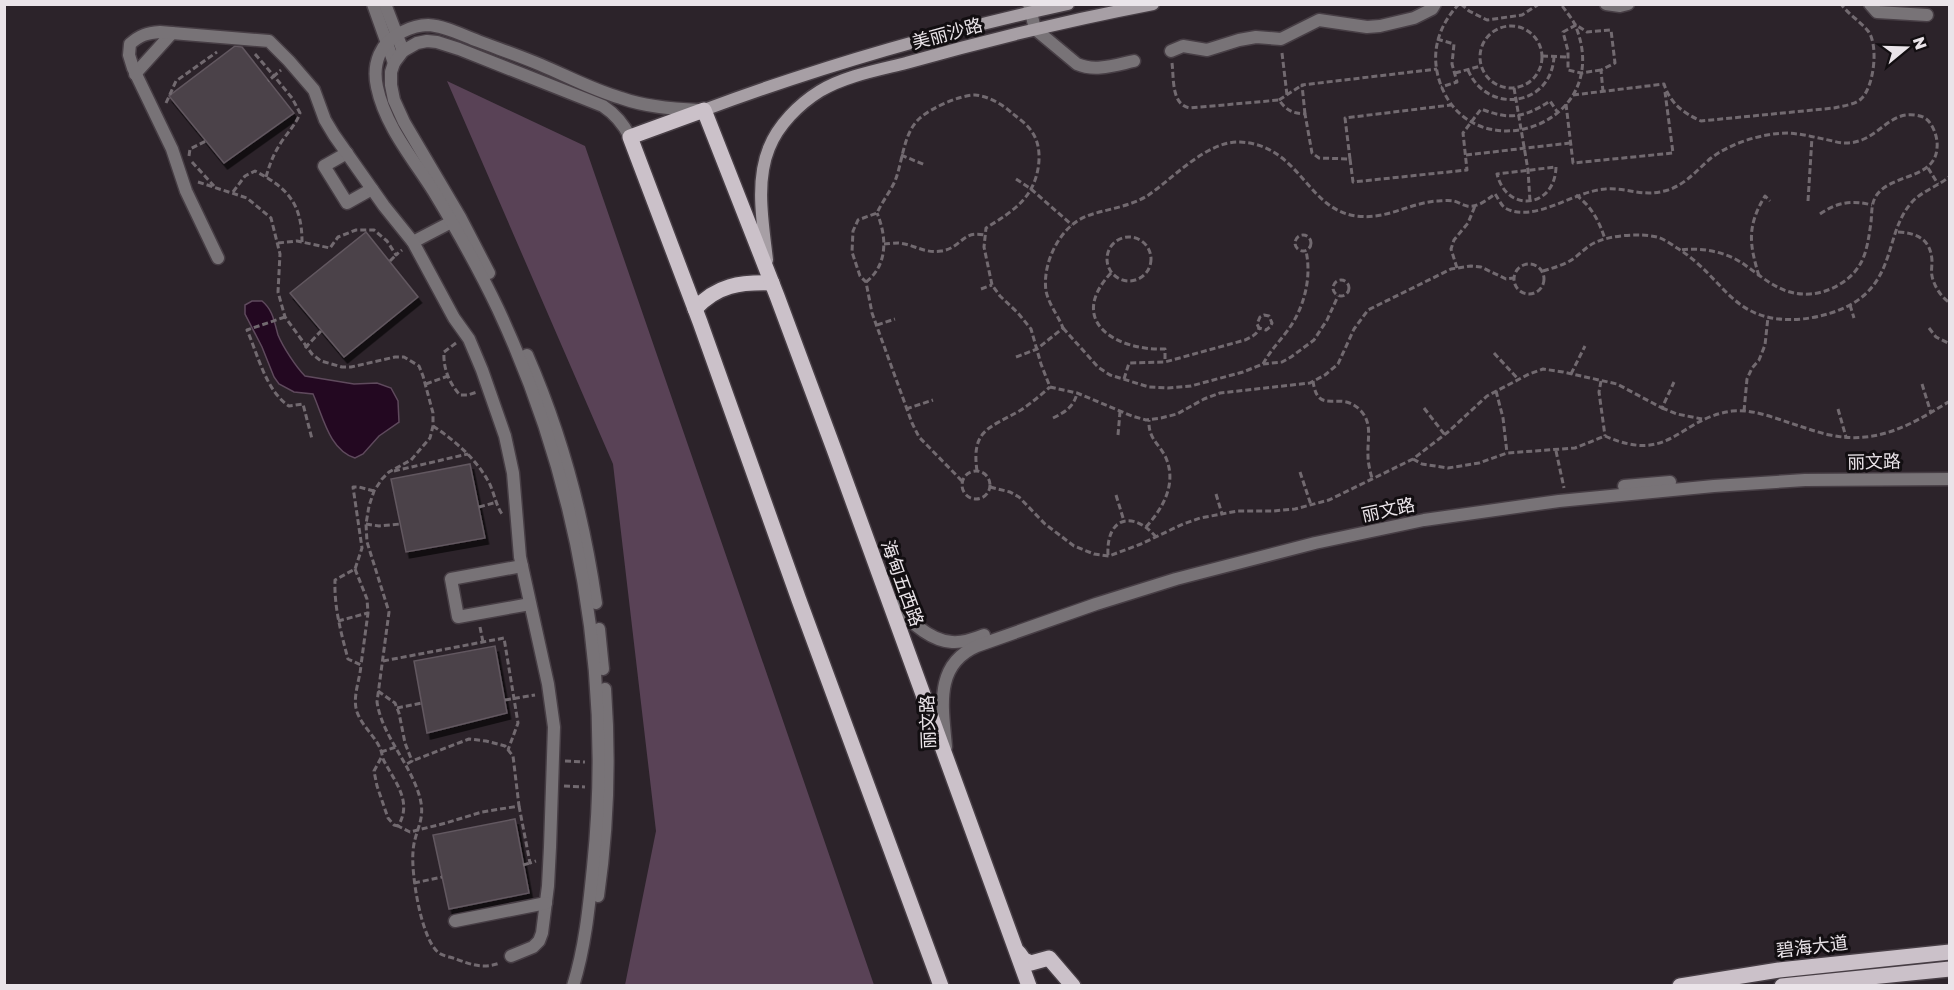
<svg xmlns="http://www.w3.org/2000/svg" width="1954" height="990" font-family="'Golos Text','Noto Sans SC',sans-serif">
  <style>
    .green { fill: #594256 }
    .water { fill: #230821; stroke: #5f4a5d; stroke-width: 1.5 }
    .building { fill: #4c424a; stroke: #625860; stroke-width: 1.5; filter: url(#shadow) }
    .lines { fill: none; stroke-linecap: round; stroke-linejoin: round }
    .minor-casing { stroke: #473e45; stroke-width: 15 }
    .tertiary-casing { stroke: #473e45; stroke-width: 15 }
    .secondary-casing { stroke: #473e45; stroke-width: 15 }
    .primary-casing { stroke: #473e45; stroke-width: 18 }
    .path { stroke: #726a70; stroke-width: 3; stroke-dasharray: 6 3; stroke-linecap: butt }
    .minor { stroke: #787377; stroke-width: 12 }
    .tertiary { stroke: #787377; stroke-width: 12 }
    .secondary { stroke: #a79fa5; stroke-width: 12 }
    .primary { stroke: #cbc1c9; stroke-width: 15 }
    .labels { text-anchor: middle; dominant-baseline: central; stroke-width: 6; stroke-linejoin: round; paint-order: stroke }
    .street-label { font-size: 18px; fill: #eae4e9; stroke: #120e11 }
  </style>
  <defs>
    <filter id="shadow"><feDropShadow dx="3.5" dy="6" stdDeviation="0" flood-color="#0009"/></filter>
  </defs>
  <rect width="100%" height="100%" fill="#2c232a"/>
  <polygon class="green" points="447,81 585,146 874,985 625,985 656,831 613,464"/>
  <path class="water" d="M252 301H262C273 310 274 321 278 335 283 347 296 367 305 376L354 384 377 383 391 388 398 401 399 422 379 436 363 454 355 458C329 450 323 416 313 394L294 392 279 384 274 377 262 347 245 314V305Z"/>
  <g class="building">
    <polygon points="235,46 242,47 294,113 224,163 169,96"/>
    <polygon points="366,232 418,297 344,357 290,293"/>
    <polygon points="470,464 485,538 406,552 391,479"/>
    <polygon points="495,646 507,713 427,733 414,661"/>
    <polygon points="515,819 529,893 449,909 433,835"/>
  </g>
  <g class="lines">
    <defs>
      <g id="minor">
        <polyline points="373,4 394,63"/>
        <polyline points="385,4 403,51"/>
        <path d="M1029 4 1035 29 1077 64C1095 72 1115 65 1134 61"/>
        <polyline points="1606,4 1620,6 1628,4"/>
        <polyline points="1870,4 1877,12 1927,15"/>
        <polyline points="1171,51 1183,46 1207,50 1239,40 1256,37 1281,39 1319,20 1367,27 1380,26 1414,18 1432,9 1435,4"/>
        <polyline points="135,74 172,33"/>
        <polyline points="347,153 324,166 347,203 372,189"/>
        <polyline points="413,242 459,218"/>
        <path d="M218 258 186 191 172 149 133 68 129 55 130 44C140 35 147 33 160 32L269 41 289 61 314 90 325 120 334 135 384 206 413 242 454 318 469 339 482 370 505 436 513 473 520 557 548 684 554 727 550 847 548 886 542 933 539 941 533 947 511 956"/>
        <polyline points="522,566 451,579 458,617 530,604"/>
        <polyline points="455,921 546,903"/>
      </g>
      <g id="tertiary">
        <path d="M489 273 460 217 404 122 394 100 391 85V72L394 63 403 51 417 43 427 41 437 42 459 49 603 106C615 114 623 123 630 137"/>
        <path d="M527 355C561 433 584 519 596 603"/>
        <polyline points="1624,486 1670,482"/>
        <path d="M891 600C905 617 929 641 952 642 963 643 974 639 984 635"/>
        <polyline points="599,629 603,669"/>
        <path d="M946 747C943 709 933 665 977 646L1096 604 1176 579 1315 543 1424 520 1559 501 1714 486 1805 480 1950 479"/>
        <path d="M598 896C608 827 610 758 605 689"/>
        <path d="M573 986C585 948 589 907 593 867 613 676 579 483 498 309 479 269 457 230 434 192 414 160 385 126 377 87 372 64 380 42 402 32 410 28 419 25 428 25 445 26 462 35 478 41 499 49 520 56 541 65 567 76 593 90 621 98 646 107 673 109 699 110"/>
      </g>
      <g id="secondary">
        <path d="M704 110C822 66 944 31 1068 4"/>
        <path d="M767 260C763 224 755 182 769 148 778 125 799 104 820 91 845 76 878 70 906 63 987 40 1070 20 1153 4"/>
      </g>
      <g id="primary">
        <path d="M695 309C717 285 740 282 772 283"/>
        <polyline points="1019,953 1024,960 1031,963 1049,958 1073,986"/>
        <polyline points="941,986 799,600 700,322 630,137 704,110 777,296 835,452 1029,986"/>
        <polyline points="1680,986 1779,970 1950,952"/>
        <polyline points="1782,986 1950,969"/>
      </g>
    </defs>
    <use href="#minor" class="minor-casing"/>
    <use href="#tertiary" class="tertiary-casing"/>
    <use href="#secondary" class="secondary-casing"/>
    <use href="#primary" class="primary-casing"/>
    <g class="path">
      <path d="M1459 4C1440 24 1431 49 1438 76 1464 175 1616 129 1576 27 1573 19 1566 12 1561 4"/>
      <polyline points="1461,4 1469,11 1487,20 1522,15 1539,4"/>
      <circle cx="1511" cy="57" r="31"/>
      <polyline points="1437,39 1454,44 1452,64 1457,82 1441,87"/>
      <polyline points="1282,53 1287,95"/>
      <polyline points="255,54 274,76 268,81"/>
      <polyline points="1542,56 1568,57"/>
      <path d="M1172 63C1174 78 1171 105 1190 108L1279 100C1287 111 1292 113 1305 114L1312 153 1319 158 1350 159 1353 182 1467 170 1463 133 1481 109C1509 120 1524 118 1550 101L1558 113"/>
      <path d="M1468 70C1487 115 1551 107 1554 57"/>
      <polyline points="1601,70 1581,73 1568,70 1568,51 1563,32 1576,25 1587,32 1611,30 1615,63 1601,70 1603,92"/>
      <polyline points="1455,73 1481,66"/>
      <polyline points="1514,88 1528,170 1530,201"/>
      <path d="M1573 95 1664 84C1670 103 1683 113 1701 121L1834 108C1842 106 1854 105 1861 99 1874 87 1879 45 1868 31 1860 21 1849 15 1841 4"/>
      <polyline points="1279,100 1302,85"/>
      <polyline points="166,103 176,81 217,52"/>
      <polyline points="1566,104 1573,163 1673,153 1665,92"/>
      <polyline points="1305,114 1302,85 1437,69"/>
      <polyline points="901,155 925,165"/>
      <polyline points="1466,155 1570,143"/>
      <polyline points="189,156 190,149 206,141"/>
      <polyline points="1350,159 1345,118 1451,105"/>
      <polyline points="192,162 214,186"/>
      <path d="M1556 167C1555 208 1507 214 1497 174Z"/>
      <polyline points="1928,168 1938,184"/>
      <path d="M266 177C270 163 274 153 282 141 289 131 296 124 300 113L292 98 274 76 281 70"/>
      <polyline points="1016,179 1031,189 1072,225"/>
      <path d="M198 182 247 198 271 218 280 254 278 292 285 317 312 354 321 361 342 367H351L395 357H404L419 366 423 376 433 413V426L430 438 411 460 389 472 382 479 374 491 369 506 366 524 367 542 389 612 377 702C382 736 411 764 420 798 426 821 414 831 413 852 411 873 421 940 439 953 443 956 451 957 456 959 472 965 483 969 500 963"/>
      <path d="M233 192 245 176 255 171C288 188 302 204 302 242"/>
      <path d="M1576 195C1592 207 1599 221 1605 239"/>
      <polyline points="1808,201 1812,137"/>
      <path d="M1820 214C1837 202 1852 200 1872 205"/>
      <path d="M1898 232C1918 233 1931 240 1932 261 1932 266 1931 271 1932 276 1934 286 1941 297 1950 303"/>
      <circle cx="1303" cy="243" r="8"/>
      <circle cx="1129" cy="259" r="22"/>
      <polyline points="278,243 297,241 330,248 338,237 356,230 374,230 387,241 396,255 402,250"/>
      <path d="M884 244C888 244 894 243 898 243 913 244 925 254 941 251 962 248 962 230 984 235"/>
      <polyline points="390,261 396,255"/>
      <circle cx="1529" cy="279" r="15"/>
      <polyline points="1457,268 1451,249 1454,240 1468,223 1475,206"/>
      <path d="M1543 271C1553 268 1564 265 1573 259 1580 254 1586 247 1594 243 1610 235 1640 233 1657 237 1664 239 1671 244 1677 248 1726 278 1731 325 1802 319 1822 317 1846 310 1862 297 1895 270 1887 230 1912 202 1922 191 1939 186 1950 176"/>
      <path d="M1111 273C1066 321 1116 351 1165 349V362"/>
      <path d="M1759 276C1749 243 1747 226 1765 196L1770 201"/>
      <circle cx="1341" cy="288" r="8"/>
      <path d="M866 282C888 265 887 237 877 213"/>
      <polyline points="981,289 992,285"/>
      <polyline points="1850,305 1854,318"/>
      <path d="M285 317 247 330C258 355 266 391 289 406L303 404 312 439"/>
      <polyline points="877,325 895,319"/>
      <polyline points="1063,328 1098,367 1110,375 1149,387 1168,388 1191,386 1243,372 1263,364 1282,362 1291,357 1314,340 1327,320 1338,296"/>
      <polyline points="1929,328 1936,337 1950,344"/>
      <path d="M456 343 444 352C443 368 449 383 460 395H468L477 392"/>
      <polyline points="305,348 321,331"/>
      <polyline points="1494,353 1518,379"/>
      <path d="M1016 357 1037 349 1063 328C1058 315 1049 305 1046 291 1042 263 1060 226 1087 216 1106 209 1129 207 1147 196 1174 178 1206 141 1240 142 1300 145 1306 209 1356 216 1386 220 1407 204 1436 201 1441 201 1448 200 1454 201 1458 202 1462 205 1467 206 1477 208 1487 200 1495 194 1498 198 1501 205 1505 208 1534 224 1574 191 1605 189 1628 187 1642 198 1668 190 1686 184 1697 170 1711 158 1731 143 1763 133 1788 133 1803 134 1818 138 1833 141 1843 144 1853 144 1864 139 1882 131 1893 112 1915 115 1921 116 1926 117 1930 123 1935 130 1938 140 1937 148 1935 180 1891 173 1876 196 1871 204 1872 213 1871 222 1869 236 1867 254 1859 266 1849 282 1828 293 1810 294 1783 296 1766 280 1745 265 1727 252 1702 247 1681 250"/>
      <path d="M1263 364C1270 351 1279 342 1288 330 1304 308 1312 278 1306 251"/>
      <polyline points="1571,374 1585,346"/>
      <path d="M1124 379 1129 363 1165 362 1245 340C1251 337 1257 335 1259 328L1257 324 1260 317 1264 315 1269 316 1272 323 1270 327 1266 330 1259 328"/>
      <path d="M1313 381C1318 418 1340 388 1361 411 1373 424 1367 440 1368 456 1368 463 1370 471 1372 478"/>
      <polyline points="1601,381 1599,392 1605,436"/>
      <polyline points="426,384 448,376"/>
      <polyline points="1922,384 1931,413"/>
      <polyline points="1496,391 1503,418 1507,453"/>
      <polyline points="1424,408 1445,435"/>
      <polyline points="1662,408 1677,414 1702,419"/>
      <polyline points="906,409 933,400"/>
      <polyline points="1838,409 1846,437"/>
      <polyline points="1744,411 1747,379 1752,368 1759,360 1765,345 1768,317"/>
      <path d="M1053 418C1065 412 1074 407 1077 393"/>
      <path d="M433 426C454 440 474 457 487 479 494 490 495 504 502 514"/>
      <polyline points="1118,435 1120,412"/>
      <polyline points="1556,451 1564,488"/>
      <path d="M1413 459 1422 464 1448 468 1479 463 1507 453 1575 448 1605 436C1671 465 1677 419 1732 411 1752 409 1772 417 1790 423 1803 427 1816 432 1830 435 1877 445 1911 425 1950 401"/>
      <polyline points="394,471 468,454"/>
      <path d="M977 471C971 429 990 428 1021 410 1031 403 1041 395 1050 387"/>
      <circle cx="976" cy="485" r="14"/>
      <polyline points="1300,472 1311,505"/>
      <path d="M962 481 919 437 912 423 872 313 866 282 860 276 852 252 853 231 858 220 877 213C882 202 890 192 895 181 903 161 903 133 920 118 931 108 960 95 975 95 988 96 1002 104 1012 113 1018 118 1027 124 1032 132 1043 147 1040 173 1031 189 1022 206 1002 218 986 228L984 247 992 285 1000 296 1018 313 1031 329 1041 364 1050 387 1077 393 1132 416 1146 420 1161 418 1177 414 1204 399 1220 393 1310 383 1325 375 1338 364 1354 329 1368 310 1451 269 1471 266 1481 267 1506 279 1514 278"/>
      <polyline points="990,487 1010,492 1019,497 1045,524 1074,546 1094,554 1109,556 1141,544 1183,524 1200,518 1238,511 1273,511 1295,509 1329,500 1413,459 1448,432 1487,396 1529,374 1543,369 1563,372 1617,384 1662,408 1674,382"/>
      <path d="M374 491 359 487H353L362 548 355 569 335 580C334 607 341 633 348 659L361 665C360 680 352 697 357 712 362 726 374 735 380 748 382 752 382 757 384 761 395 782 413 802 398 826L410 832 446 823 482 812 519 806 513 756 505 746 486 741 469 739 412 761"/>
      <polyline points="1216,494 1222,514"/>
      <polyline points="1116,495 1124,521"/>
      <polyline points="479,507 497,502"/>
      <polyline points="366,524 379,526 400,524"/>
      <path d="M1146 527C1163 508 1177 484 1166 458 1159 443 1148 439 1149 420"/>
      <path d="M1108 555C1106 517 1133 510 1156 537"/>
      <polyline points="355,569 367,599 368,613 361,665"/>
      <polyline points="338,621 368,613"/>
      <polyline points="480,627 483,642"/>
      <polyline points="383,661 504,638 518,723 508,750"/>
      <polyline points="378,691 395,703 399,713 405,743 412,761 405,765"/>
      <polyline points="505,700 535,695"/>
      <polyline points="397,708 422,703"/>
      <polyline points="381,752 396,747"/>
      <polyline points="381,758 374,771 377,786 388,818 394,825 398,826"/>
      <polyline points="565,761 585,762"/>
      <polyline points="564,786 585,787"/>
      <polyline points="519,806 530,863 536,861"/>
      <polyline points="523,865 530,863"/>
      <polyline points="414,883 442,877"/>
    </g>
    <use href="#minor" class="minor"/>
    <use href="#tertiary" class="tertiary"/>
    <use href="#secondary" class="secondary"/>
    <use href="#primary" class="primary"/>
  </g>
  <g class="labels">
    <g class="street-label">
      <text transform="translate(947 33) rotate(-15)">美丽沙路</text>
      <text transform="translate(1874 461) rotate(-1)">丽文路</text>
      <text transform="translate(1388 509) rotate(-12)">丽文路</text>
      <text transform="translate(903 583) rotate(70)">海甸五西路</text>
      <text transform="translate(927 722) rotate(-92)">丽文路</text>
      <text transform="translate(1812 946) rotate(-7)">碧海大道</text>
    </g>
  </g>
  <rect width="1954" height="990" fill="none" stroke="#eae4e9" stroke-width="12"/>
  <g transform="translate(1906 48) rotate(71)" stroke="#120e11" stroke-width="4.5" paint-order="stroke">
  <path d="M0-4.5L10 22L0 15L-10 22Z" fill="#eae4e9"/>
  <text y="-9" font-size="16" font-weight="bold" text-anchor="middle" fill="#eae4e9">N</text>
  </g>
</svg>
